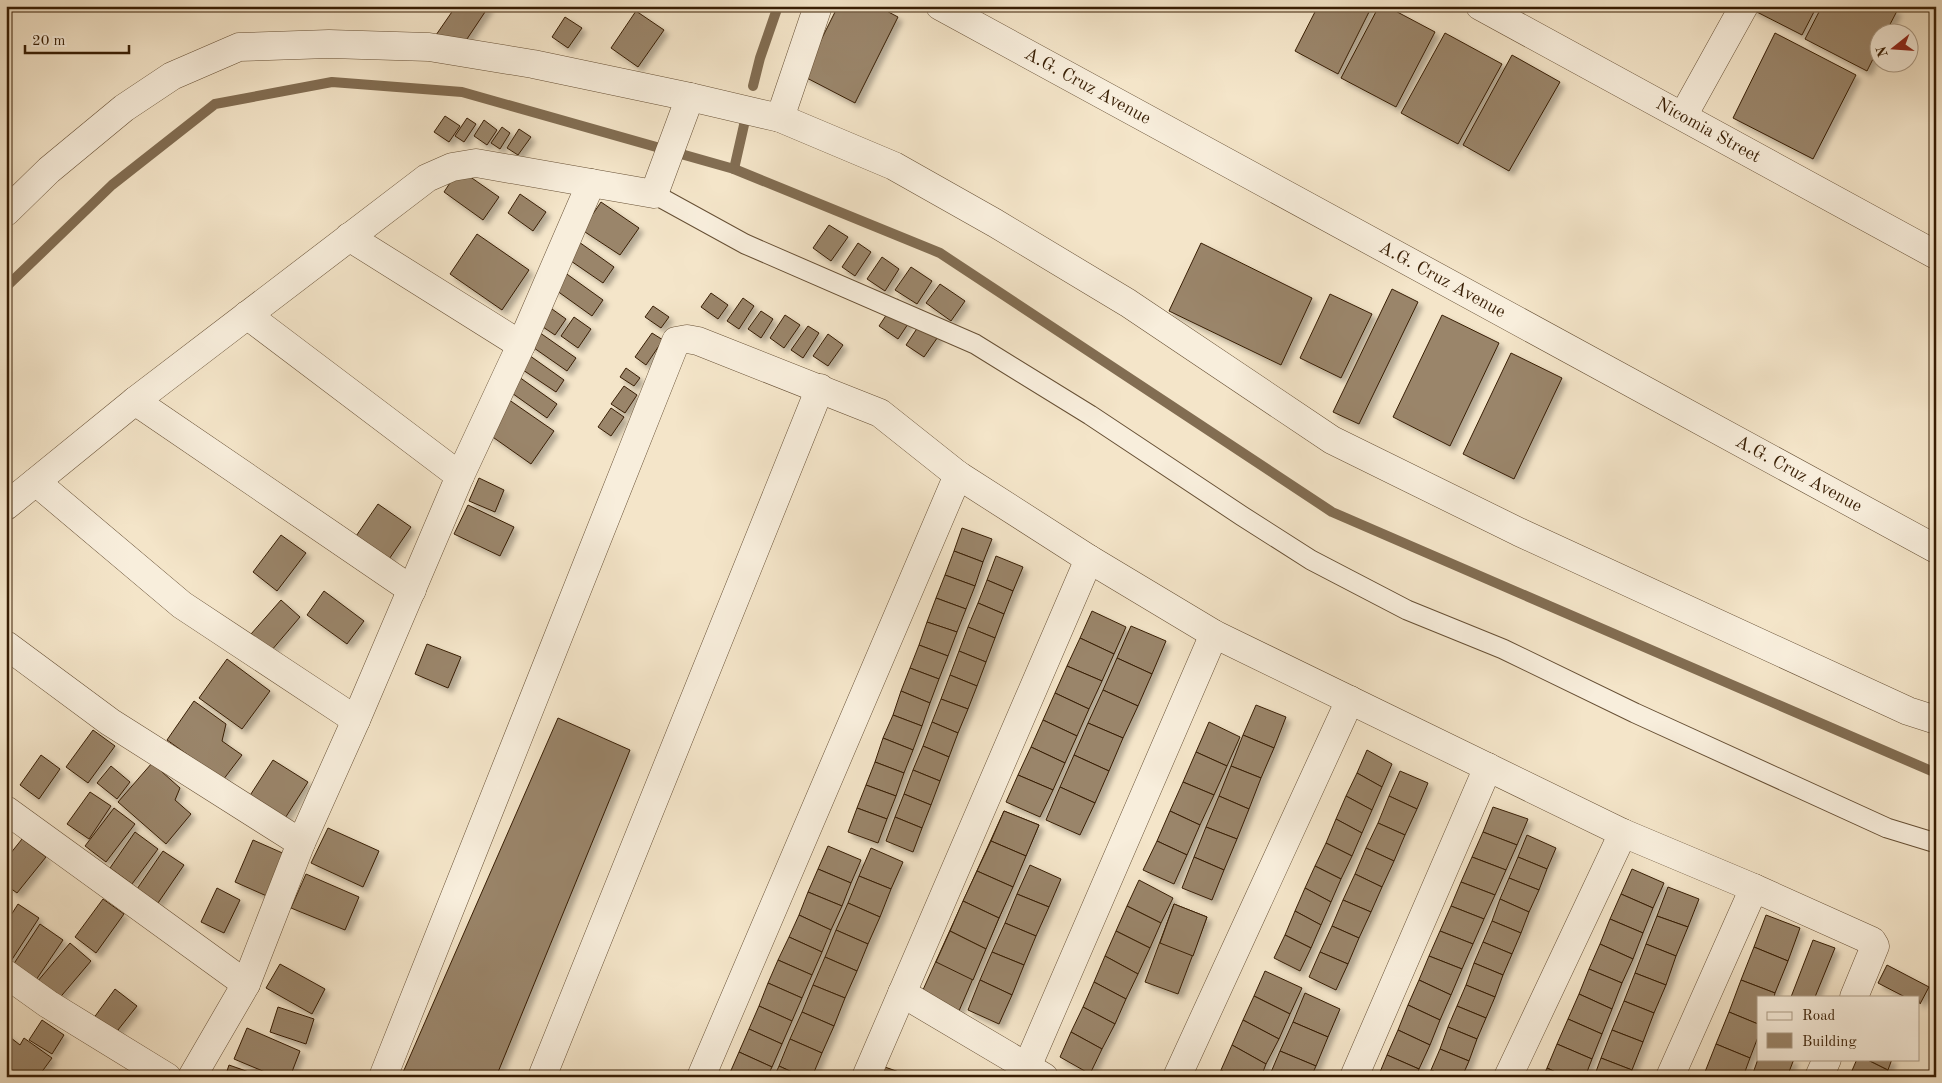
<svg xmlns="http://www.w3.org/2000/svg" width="1942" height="1083" font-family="'Old Standard TT',serif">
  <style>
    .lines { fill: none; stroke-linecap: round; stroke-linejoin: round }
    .stream { stroke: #826d52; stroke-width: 10 }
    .building { fill: #9a856a; stroke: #381e04; filter: url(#shadow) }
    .service-casing { stroke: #675035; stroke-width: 21 }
    .minor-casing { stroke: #675035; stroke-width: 29 }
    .tertiary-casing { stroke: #675035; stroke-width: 29 }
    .service { stroke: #f8eedc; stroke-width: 19 }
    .minor { stroke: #f8eedc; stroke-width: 28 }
    .tertiary { stroke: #f8eedc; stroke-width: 28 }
    .labels { text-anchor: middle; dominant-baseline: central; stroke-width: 5; stroke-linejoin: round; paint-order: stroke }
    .street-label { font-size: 18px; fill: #381e04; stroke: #f8eedc }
  </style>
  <defs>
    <filter id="shadow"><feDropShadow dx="4.5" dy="4.5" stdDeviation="2.5" flood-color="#0004"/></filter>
  </defs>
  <rect width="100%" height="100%" fill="#f4e5c9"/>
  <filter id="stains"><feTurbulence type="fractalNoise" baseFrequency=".004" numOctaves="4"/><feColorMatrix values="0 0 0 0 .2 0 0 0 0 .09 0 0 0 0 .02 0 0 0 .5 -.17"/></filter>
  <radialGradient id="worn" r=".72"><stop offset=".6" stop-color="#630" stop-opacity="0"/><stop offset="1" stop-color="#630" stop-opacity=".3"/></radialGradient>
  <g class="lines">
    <g class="stream">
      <polyline points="753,86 760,58 778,6"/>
      <polyline points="734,169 744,125"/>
      <polyline points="6,287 112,185 215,104 332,82 462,92 734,169 940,253 1332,512 1936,773"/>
    </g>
  </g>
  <g class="building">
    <polygon points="456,6 489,6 459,51 436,35"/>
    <polygon points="838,6 877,6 898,17 855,103 803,76"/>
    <polygon points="1318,6 1372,6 1338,74 1295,51"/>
    <polygon points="1379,6 1386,6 1435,32 1396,107 1341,78"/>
    <polygon points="1753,6 1817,6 1802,35 1751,9"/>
    <polygon points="1822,6 1888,6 1897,11 1886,32 1880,32 1880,45 1867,71 1805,39"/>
    <polygon points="636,11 664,30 638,67 611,48"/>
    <polygon points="565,17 582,28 568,48 552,37"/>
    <polygon points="1445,33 1502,64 1458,144 1401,113"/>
    <polygon points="1775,33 1856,75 1813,159 1733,118"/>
    <polygon points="1512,55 1560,82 1509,171 1463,145"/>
    <polygon points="445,116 460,126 449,142 434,132"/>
    <polygon points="467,118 476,124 464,142 455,136"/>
    <polygon points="484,120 497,130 487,145 474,136"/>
    <polygon points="502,127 510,133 500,149 491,143"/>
    <polygon points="519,129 531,137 518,155 507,148"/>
    <polygon points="459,169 499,197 483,220 444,192"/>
    <polygon points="520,194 546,212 533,231 508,213"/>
    <polygon points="601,202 639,228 620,255 582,230"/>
    <polygon points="829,225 848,237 831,261 813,248"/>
    <polygon points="477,234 529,270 502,310 450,274"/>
    <polygon points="579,242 614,267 603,283 568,259"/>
    <polygon points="858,243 871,252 855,276 842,267"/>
    <polygon points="1201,243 1312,298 1281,365 1169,311"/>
    <polygon points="882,257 899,269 885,291 867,279"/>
    <polygon points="911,267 932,281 917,304 895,290"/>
    <polygon points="564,272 603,300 592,316 553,288"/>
    <polygon points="940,284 965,301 951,321 926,303"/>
    <polygon points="1392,289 1418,302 1359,424 1333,412"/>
    <polygon points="711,293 728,305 718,319 701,307"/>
    <polygon points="1330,294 1372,314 1341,378 1300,358"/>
    <polygon points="743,298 754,306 739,329 727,321"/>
    <polygon points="897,299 916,312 898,339 879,326"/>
    <polygon points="545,304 566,319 555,335 534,321"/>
    <polygon points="653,306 669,317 661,328 645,317"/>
    <polygon points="761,311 773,319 761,338 748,329"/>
    <polygon points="785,315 800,325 784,348 770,338"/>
    <polygon points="1442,315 1499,343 1450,446 1393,417"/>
    <polygon points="574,317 591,329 578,348 561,336"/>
    <polygon points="924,318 942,331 924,357 906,345"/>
    <polygon points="808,326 819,333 803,358 791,350"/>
    <polygon points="533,328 576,358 567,371 524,341"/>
    <polygon points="652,333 663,340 646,365 635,357"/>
    <polygon points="828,334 843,345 828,366 813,356"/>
    <polygon points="526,353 564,380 556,392 517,366"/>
    <polygon points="1511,353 1562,378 1514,479 1463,454"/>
    <polygon points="626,368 640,378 634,386 620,377"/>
    <polygon points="512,372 557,404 547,418 502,386"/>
    <polygon points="624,386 637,395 625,413 611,404"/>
    <polygon points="502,395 554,431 531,464 480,428"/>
    <polygon points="611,408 624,417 611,436 598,427"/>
    <polygon points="479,478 504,490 495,512 469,501"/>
    <polygon points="378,504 411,527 385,565 352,542"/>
    <polygon points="468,505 514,527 500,556 454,534"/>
    <polygon points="962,528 992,539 983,562 954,551"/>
    <polygon points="281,535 306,553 277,591 253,572"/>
    <polygon points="954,551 983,562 975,586 945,575"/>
    <polygon points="996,556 1023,567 1013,591 987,580"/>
    <polygon points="945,575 975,586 966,609 936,598"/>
    <polygon points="987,580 1013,591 1004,614 978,603"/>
    <polygon points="324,591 364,621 347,644 307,615"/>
    <polygon points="936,598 966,609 957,632 927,622"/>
    <polygon points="281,600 300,617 271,651 251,634"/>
    <polygon points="978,603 1004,614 995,638 968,627"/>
    <polygon points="1092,611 1126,627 1114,654 1080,638"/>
    <polygon points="927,622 957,632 948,656 919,645"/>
    <polygon points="1131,626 1166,641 1152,674 1117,658"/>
    <polygon points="968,627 995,638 986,662 959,651"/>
    <polygon points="1080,638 1114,654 1102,681 1067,666"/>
    <polygon points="427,644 461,657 448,688 415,674"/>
    <polygon points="919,645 948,656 939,679 910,668"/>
    <polygon points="959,651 986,662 977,686 950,675"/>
    <polygon points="1117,658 1152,674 1138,706 1103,690"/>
    <polygon points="227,659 270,691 242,729 199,698"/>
    <polygon points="1067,666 1102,681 1089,709 1055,693"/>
    <polygon points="910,668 939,679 930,703 901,691"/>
    <polygon points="950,675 977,686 968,709 941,699"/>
    <polygon points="1103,690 1138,706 1123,738 1088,723"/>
    <polygon points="901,691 930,703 922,726 893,715"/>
    <polygon points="1055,693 1089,709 1077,736 1043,720"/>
    <polygon points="941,699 968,709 958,733 932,722"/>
    <polygon points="194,701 226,724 222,741 242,755 223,780 167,740"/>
    <polygon points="1256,705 1286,717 1274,748 1243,735"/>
    <polygon points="893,715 922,726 913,750 883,738"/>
    <polygon points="558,718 630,750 496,1077 401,1077"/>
    <polygon points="1043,720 1077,736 1065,763 1031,747"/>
    <polygon points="932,722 958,733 949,757 923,746"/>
    <polygon points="1209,722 1240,737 1227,766 1196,752"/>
    <polygon points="1088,723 1123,738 1109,771 1074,755"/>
    <polygon points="93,730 115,746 88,783 66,767"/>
    <polygon points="1243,735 1274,748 1261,778 1231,766"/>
    <polygon points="883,738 913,750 904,773 875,762"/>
    <polygon points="923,746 949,757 940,781 913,770"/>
    <polygon points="1031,747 1065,763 1053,790 1018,775"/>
    <polygon points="1367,750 1392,764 1382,787 1357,773"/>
    <polygon points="1196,752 1227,766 1214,795 1183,782"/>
    <polygon points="41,755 60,769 39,799 20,785"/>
    <polygon points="1074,755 1109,771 1095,803 1060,787"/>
    <polygon points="273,760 308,782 282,823 247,800"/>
    <polygon points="875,762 904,773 896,796 866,785"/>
    <polygon points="152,763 180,788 175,800 191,814 166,844 118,802"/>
    <polygon points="111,766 130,782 117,799 97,783"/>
    <polygon points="1231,766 1261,778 1249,809 1219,796"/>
    <polygon points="913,770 940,781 931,805 904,794"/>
    <polygon points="1400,771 1428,783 1417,809 1389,796"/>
    <polygon points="1357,773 1382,787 1372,810 1346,796"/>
    <polygon points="1018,775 1053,790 1040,817 1006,802"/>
    <polygon points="1183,782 1214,795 1200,825 1170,811"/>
    <polygon points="866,785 896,796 887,819 857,808"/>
    <polygon points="1060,787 1095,803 1080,835 1046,820"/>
    <polygon points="90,792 111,806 89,839 67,824"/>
    <polygon points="904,794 931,805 922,828 895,817"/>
    <polygon points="1219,796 1249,809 1237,839 1206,827"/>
    <polygon points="1346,796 1372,810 1362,833 1336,819"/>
    <polygon points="1389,796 1417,809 1405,835 1378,823"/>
    <polygon points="1493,807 1528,819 1517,845 1483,832"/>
    <polygon points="114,808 135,824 106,862 85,846"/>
    <polygon points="857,808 887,819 878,843 848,832"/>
    <polygon points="1004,811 1039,825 959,1011 922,992"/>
    <polygon points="1004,811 1039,825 1026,856 991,841"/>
    <polygon points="1170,811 1200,825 1187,855 1157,841"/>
    <polygon points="895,817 922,828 913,852 886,841"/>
    <polygon points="1336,819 1362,833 1352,856 1326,843"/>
    <polygon points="1378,823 1405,835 1394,861 1366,848"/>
    <polygon points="1206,827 1237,839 1224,870 1194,857"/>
    <polygon points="328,828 379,851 363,887 311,863"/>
    <polygon points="135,832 158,849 132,884 110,868"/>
    <polygon points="1483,832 1517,845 1506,870 1472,857"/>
    <polygon points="1527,835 1556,848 1547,869 1518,857"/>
    <polygon points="22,839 46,857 17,893 6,885 6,859"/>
    <polygon points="253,840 287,855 269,897 235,882"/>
    <polygon points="991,841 1026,856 1013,887 977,871"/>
    <polygon points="1157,841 1187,855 1174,884 1143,870"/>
    <polygon points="1326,843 1352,856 1341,879 1315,866"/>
    <polygon points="828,846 861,860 851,883 818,869"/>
    <polygon points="871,848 903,862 891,889 859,876"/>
    <polygon points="1366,848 1394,861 1382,887 1355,874"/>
    <polygon points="163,851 184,865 158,903 137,889"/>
    <polygon points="1194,857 1224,870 1212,900 1182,888"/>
    <polygon points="1472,857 1506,870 1495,895 1461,882"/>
    <polygon points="1518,857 1547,869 1539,890 1509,878"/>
    <polygon points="1030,865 1061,879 1049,907 1017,894"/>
    <polygon points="1315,866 1341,879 1331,902 1305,888"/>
    <polygon points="818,869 851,883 842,906 808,892"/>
    <polygon points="1632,869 1664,883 1653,908 1621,894"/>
    <polygon points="977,871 1013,887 999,918 963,901"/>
    <polygon points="306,874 359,897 345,930 291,908"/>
    <polygon points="1355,874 1382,887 1371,912 1343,900"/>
    <polygon points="859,876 891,889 880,917 848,903"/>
    <polygon points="1509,878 1539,890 1529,912 1500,899"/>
    <polygon points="1139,880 1173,898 1161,923 1127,906"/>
    <polygon points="1461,882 1495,895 1484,919 1451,906"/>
    <polygon points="1668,887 1699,899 1688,927 1657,916"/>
    <polygon points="217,888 240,900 224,933 201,922"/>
    <polygon points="1305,888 1331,902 1321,925 1295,911"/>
    <polygon points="808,892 842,906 831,930 799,915"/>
    <polygon points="1017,894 1049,907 1036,936 1005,923"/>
    <polygon points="1621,894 1653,908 1643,933 1610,919"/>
    <polygon points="103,899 124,914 96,953 75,937"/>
    <polygon points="1500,899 1529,912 1521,933 1492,921"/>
    <polygon points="1343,900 1371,912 1359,938 1332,926"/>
    <polygon points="963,901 999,918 986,949 950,931"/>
    <polygon points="848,903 880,917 868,944 836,930"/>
    <polygon points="18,904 39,918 11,961 6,957 6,923"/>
    <polygon points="1174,904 1207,917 1178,994 1145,982"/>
    <polygon points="1174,904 1207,917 1193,956 1160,943"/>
    <polygon points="1127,906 1161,923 1150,948 1116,931"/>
    <polygon points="1451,906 1484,919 1473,944 1440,931"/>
    <polygon points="1295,911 1321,925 1311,948 1285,935"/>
    <polygon points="799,915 831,930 822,952 789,937"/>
    <polygon points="1766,915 1800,928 1788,961 1754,947"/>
    <polygon points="1657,916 1688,927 1676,956 1646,944"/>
    <polygon points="1610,919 1643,933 1633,959 1600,944"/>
    <polygon points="1492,921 1521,933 1512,954 1483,942"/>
    <polygon points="1005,923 1036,936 1024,965 992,952"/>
    <polygon points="40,924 63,940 36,980 13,965"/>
    <polygon points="1332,926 1359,938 1348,964 1320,952"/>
    <polygon points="836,930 868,944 857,971 825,957"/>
    <polygon points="950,931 986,949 973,980 936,962"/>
    <polygon points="1116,931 1150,948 1138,974 1105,956"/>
    <polygon points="1440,931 1473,944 1462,969 1429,956"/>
    <polygon points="1285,935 1311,948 1300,971 1274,958"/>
    <polygon points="789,937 822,952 812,975 778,960"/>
    <polygon points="1813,940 1835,948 1815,997 1791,997"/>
    <polygon points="1483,942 1512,954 1503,975 1474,963"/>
    <polygon points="70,943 91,961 57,1001 37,982"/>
    <polygon points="1600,944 1633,959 1622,983 1589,969"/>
    <polygon points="1646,944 1676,956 1666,985 1635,973"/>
    <polygon points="1754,947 1788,961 1775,993 1741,980"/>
    <polygon points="992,952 1024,965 1012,995 980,980"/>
    <polygon points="1320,952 1348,964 1336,990 1309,977"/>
    <polygon points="1105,956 1138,974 1126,999 1094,982"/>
    <polygon points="1429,956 1462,969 1451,995 1419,980"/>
    <polygon points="825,957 857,971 845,998 813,985"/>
    <polygon points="778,960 812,975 802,998 768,983"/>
    <polygon points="1474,963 1503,975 1495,997 1466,985"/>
    <polygon points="280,964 325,989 312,1014 266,988"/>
    <polygon points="1887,965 1929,987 1920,1004 1918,997 1905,997 1878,983"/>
    <polygon points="1589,969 1622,983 1612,1009 1579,994"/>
    <polygon points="1265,971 1302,988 1290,1014 1254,996"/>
    <polygon points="1635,973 1666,985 1654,1013 1624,1001"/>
    <polygon points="980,980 1012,995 999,1024 968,1010"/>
    <polygon points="1419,980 1451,995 1440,1020 1408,1005"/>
    <polygon points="1741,980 1775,993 1774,997 1758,997 1758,1024 1729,1012"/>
    <polygon points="1094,982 1126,999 1115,1024 1083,1007"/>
    <polygon points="768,983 802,998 792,1021 759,1006"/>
    <polygon points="813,985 845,998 834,1026 802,1012"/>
    <polygon points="1466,985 1495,997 1486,1018 1457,1006"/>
    <polygon points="115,989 137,1006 114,1035 93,1019"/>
    <polygon points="1305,993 1340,1009 1328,1037 1293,1022"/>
    <polygon points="1579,994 1612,1009 1602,1034 1568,1019"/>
    <polygon points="1254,996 1290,1014 1279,1039 1243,1020"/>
    <polygon points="1624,1001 1654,1013 1643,1042 1612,1030"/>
    <polygon points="1408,1005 1440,1020 1430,1045 1398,1030"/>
    <polygon points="759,1006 792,1021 782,1044 749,1029"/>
    <polygon points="1457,1006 1486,1018 1477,1039 1448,1027"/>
    <polygon points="278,1007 314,1019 306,1044 270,1032"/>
    <polygon points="1083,1007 1115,1024 1102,1049 1071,1032"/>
    <polygon points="802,1012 834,1026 822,1053 790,1039"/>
    <polygon points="1729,1012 1758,1024 1758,1037 1750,1058 1716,1044"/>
    <polygon points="1568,1019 1602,1034 1592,1059 1557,1044"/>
    <polygon points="42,1020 64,1035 52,1054 29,1040"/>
    <polygon points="1243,1020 1279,1039 1266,1064 1232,1045"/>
    <polygon points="1293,1022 1328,1037 1316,1066 1280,1051"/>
    <polygon points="1448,1027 1477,1039 1469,1061 1440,1049"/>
    <polygon points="247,1028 300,1051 290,1077 277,1077 234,1059"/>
    <polygon points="749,1029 782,1044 772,1067 739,1052"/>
    <polygon points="1398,1030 1430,1045 1419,1069 1387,1055"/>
    <polygon points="1612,1030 1643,1042 1632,1070 1601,1058"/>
    <polygon points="1071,1032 1102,1049 1090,1074 1060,1057"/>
    <polygon points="6,1034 20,1045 24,1038 52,1058 38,1077 11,1077 6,1073"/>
    <polygon points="790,1039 822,1053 812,1077 803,1077 779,1066"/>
    <polygon points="1557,1044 1592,1059 1585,1077 1566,1077 1547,1068"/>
    <polygon points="1716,1044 1750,1058 1743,1077 1703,1077"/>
    <polygon points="1232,1045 1266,1064 1261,1077 1233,1077 1221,1070"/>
    <polygon points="1440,1049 1469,1061 1462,1077 1447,1077 1431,1070"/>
    <polygon points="1280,1051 1316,1066 1311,1077 1269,1077"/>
    <polygon points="739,1052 772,1067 767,1077 734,1077 729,1075"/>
    <polygon points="1387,1055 1419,1069 1416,1077 1378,1077"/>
    <polygon points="1601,1058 1632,1070 1630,1077 1594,1077"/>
    <polygon points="1758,1059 1794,1059 1787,1077 1754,1077 1752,1076"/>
    <polygon points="1857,1059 1866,1059 1888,1070 1884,1077 1857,1077 1851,1073"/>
    <polygon points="1866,1059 1892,1059 1888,1070"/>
    <polygon points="229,1065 263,1077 225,1077"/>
    <polygon points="779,1066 803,1077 774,1077"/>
    <polygon points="882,1066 913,1077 878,1077"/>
    <polygon points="1547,1068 1566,1077 1543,1077"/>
    <polygon points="1221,1070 1233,1077 1218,1077"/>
    <polygon points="1431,1070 1447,1077 1428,1077"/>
  </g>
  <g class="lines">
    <defs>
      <polyline id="service" points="654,194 745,244 975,344 1090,415 1242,516 1311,560 1407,610 1503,649 1635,713 1887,828 1936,843"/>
      <g id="minor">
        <path id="s1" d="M940 6 1936 549"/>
        <path id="s2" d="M1480 6 1936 255"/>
        <polyline points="1683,116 1744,6"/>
        <polyline points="349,237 521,345"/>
        <polyline points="247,315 460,476"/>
        <polyline points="135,401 412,590"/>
        <polyline points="36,482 182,605 356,720"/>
        <polyline points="6,506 135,401 427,178 452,167 476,163 654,194 690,97"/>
        <polyline points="6,645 110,722 301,843"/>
        <polyline points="6,810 246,984"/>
        <polyline points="6,974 48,1004 167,1077"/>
        <polyline points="902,993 1044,1077"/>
        <polyline points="1027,1067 1214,634"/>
        <polyline points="192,1077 246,984 301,843 356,720 460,476 521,345 591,183"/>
        <polyline points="383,1077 676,341 687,339 698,341 880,413 958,475 1089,559 1214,634 1623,833 1754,888 1872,941 1875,946 1854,997"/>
        <polyline points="542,1077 820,388"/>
        <polyline points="701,1077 958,475"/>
        <polyline points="866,1077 1089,559"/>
        <polyline points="1177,1077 1350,700"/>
        <polyline points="1354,1077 1488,767"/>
        <polyline points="1508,1077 1623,833"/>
        <polyline points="1670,1077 1754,888"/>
        <polyline points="1819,1077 1827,1059"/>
      </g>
      <g id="tertiary">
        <polyline points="780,118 818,6"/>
        <polyline points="6,212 49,170 124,108 172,76 239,47 329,44 429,47 533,64 690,97 780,118 894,166 995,223 1128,303 1332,440 1519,532 1908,711 1936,720"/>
      </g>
    </defs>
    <use href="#service" class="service-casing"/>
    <use href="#minor" class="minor-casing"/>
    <use href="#tertiary" class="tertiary-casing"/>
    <use href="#service" class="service"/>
    <use href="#minor" class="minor"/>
    <use href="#tertiary" class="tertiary"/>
  </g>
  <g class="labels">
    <g class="street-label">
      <text stroke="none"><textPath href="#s1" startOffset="168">A.G. Cruz Avenue</textPath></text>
      <text stroke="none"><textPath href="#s2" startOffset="260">Nicomia Street</textPath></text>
      <text stroke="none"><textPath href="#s1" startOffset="572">A.G. Cruz Avenue</textPath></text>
      <text stroke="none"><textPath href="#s1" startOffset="978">A.G. Cruz Avenue</textPath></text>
    </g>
  </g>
  <rect width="1942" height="1083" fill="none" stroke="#f4e5c9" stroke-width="25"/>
  <rect x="8" y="8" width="1927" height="1068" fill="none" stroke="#381e04" stroke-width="2.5"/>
  <rect x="12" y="12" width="1917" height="1058" fill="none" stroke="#381e04"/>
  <rect x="1757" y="996" width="162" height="65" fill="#f8eedc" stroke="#ab9b86"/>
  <rect x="1767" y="1012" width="25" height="8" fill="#f8eedc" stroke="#ab9b86"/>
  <text x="1802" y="1020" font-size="15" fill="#381e04">Road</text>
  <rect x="1767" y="1033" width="25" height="15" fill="#9a856a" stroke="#ab9b86"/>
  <text x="1802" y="1046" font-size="15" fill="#381e04">Building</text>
  <g transform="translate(1894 48) rotate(253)"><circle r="24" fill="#f8eedc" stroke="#ab9b86"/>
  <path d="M0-4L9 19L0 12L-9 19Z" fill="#8f2418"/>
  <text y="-8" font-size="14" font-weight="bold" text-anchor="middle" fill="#381e04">N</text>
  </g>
  <path d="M25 45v8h104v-8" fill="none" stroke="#381e04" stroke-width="2.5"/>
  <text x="32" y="45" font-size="15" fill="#381e04" stroke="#f8eedc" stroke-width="4" paint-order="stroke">20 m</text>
  <rect width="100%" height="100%" filter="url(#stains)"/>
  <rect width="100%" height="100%" fill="url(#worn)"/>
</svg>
